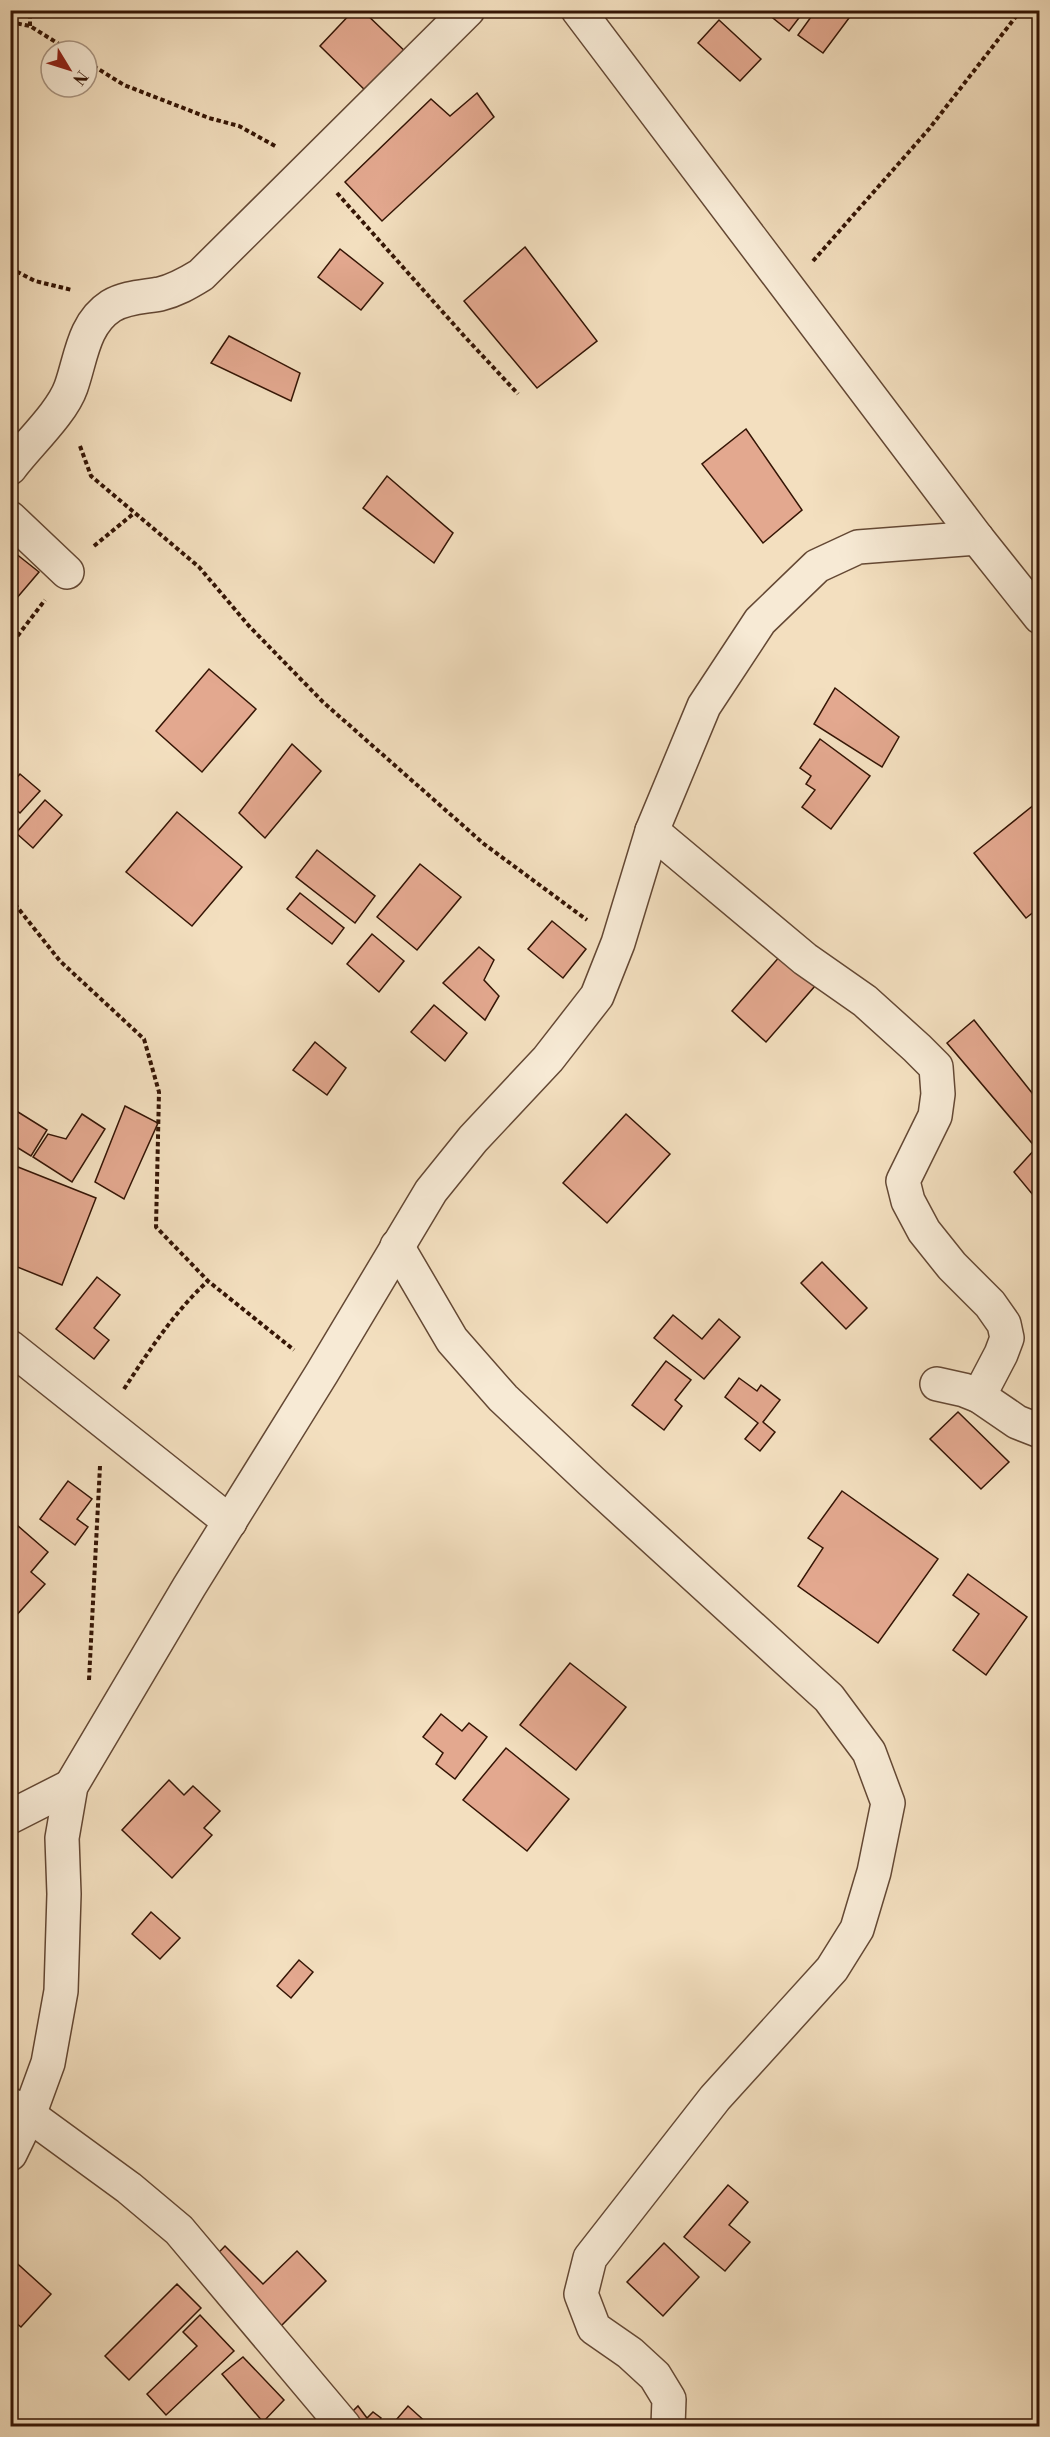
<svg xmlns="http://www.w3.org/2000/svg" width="1050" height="2437" font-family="'Libre Bodoni',serif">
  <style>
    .building { fill: #e3a88f; stroke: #351505; stroke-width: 1.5 }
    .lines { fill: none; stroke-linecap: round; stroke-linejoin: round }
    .minor-casing { stroke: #644834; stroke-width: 36 }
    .path { stroke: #351505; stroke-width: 4; stroke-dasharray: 4.5 3; stroke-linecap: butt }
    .minor { stroke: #f7ead5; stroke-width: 33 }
  </style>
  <rect width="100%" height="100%" fill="#f3dfbf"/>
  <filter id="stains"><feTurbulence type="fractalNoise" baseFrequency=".00333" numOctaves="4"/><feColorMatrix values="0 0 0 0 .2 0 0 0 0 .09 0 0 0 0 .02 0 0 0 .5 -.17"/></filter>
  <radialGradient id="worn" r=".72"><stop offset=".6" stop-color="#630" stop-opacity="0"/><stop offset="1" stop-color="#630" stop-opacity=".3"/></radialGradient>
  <g class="building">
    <polygon points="354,10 362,10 411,57 372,97 320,46"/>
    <polygon points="763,10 805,10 789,31"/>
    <polygon points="816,10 855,10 823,53 798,35"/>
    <polygon points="719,20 761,59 740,81 698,43"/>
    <polygon points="477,93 494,117 382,221 345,182 431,99 450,116"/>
    <polygon points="525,247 597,341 537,388 464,301"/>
    <polygon points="340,249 383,283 361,310 318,277"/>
    <polygon points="229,336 300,373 291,401 211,363"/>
    <polygon points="746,429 802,510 763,543 702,464"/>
    <polygon points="387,476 453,533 434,563 363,508"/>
    <polygon points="10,549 39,572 10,606"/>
    <polygon points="209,669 256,709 202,772 156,731"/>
    <polygon points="835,688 899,737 882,767 814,724"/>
    <polygon points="820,739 870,776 831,829 802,807 815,790 806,784 811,776 800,768"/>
    <polygon points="292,744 321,771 265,838 239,813"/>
    <polygon points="20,774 40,791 20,813 10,804 10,785"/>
    <polygon points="45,800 62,815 33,848 16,833"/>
    <polygon points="1040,800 1040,907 1026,918 974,853"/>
    <polygon points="177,812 242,867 192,926 126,872"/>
    <polygon points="317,850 375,896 355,923 296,877"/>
    <polygon points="420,864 461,897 417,950 377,917"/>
    <polygon points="300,893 344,928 332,944 287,909"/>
    <polygon points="552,921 586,949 563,978 528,949"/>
    <polygon points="372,934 404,961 379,992 347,964"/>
    <polygon points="479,947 494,960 484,980 499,996 485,1020 443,983"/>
    <polygon points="781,955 815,986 766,1042 732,1011"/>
    <polygon points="434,1005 467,1033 445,1061 411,1032"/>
    <polygon points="974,1020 1040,1103 1040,1189 1033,1195 1014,1172 1036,1148 947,1043"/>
    <polygon points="315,1042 346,1068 327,1095 293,1070"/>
    <polygon points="125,1106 158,1123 124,1199 95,1182"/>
    <polygon points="10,1107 47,1130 31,1156 10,1143"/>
    <polygon points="82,1114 105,1129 72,1182 33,1157 48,1134 66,1139"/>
    <polygon points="626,1114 670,1154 607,1223 563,1183"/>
    <polygon points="18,1167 96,1198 62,1285 10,1264 10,1186"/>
    <polygon points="822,1262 867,1308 846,1329 801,1283"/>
    <polygon points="97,1277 120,1295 94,1328 109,1340 94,1359 56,1329"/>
    <polygon points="673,1315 702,1339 719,1319 740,1337 704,1379 654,1338"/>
    <polygon points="666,1361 691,1380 675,1400 682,1406 664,1430 632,1405"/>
    <polygon points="739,1378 757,1391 761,1385 780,1400 763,1422 775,1432 760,1451 745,1439 758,1423 725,1397"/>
    <polygon points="958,1412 1009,1462 981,1489 930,1439"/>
    <polygon points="68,1481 92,1499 77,1519 88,1527 75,1545 40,1519"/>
    <polygon points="842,1491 938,1559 878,1643 798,1586 823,1548 808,1538"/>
    <polygon points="10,1519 48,1552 31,1572 45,1584 13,1619 10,1617"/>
    <polygon points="968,1574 1027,1617 986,1675 953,1650 979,1614 953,1595"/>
    <polygon points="570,1663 626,1707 576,1770 520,1725"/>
    <polygon points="441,1714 462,1731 469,1723 487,1737 455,1779 436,1764 443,1753 423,1737"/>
    <polygon points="506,1748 569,1799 527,1851 463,1800"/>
    <polygon points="169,1780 184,1795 193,1786 220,1811 204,1828 212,1835 172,1878 122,1830"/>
    <polygon points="151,1912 180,1938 160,1959 132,1934"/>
    <polygon points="299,1960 313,1972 291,1998 277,1986"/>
    <polygon points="728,2185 748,2202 729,2225 750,2242 725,2271 684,2237"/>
    <polygon points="664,2243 699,2277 663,2316 627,2282"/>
    <polygon points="225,2246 263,2284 297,2251 326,2281 271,2336 203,2269"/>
    <polygon points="10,2257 51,2294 21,2327 10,2318"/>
    <polygon points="177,2284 201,2308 129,2380 105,2356"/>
    <polygon points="200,2315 234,2351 166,2415 147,2394 197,2346 183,2332"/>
    <polygon points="243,2357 284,2400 263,2422 222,2374"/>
    <polygon points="358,2406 367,2418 373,2412 381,2418 379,2422 385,2426 338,2426"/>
    <polygon points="408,2406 429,2425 391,2426"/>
  </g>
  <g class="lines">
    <defs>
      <g id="minor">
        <polyline points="578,10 977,538 1040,617"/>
        <path d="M10 468C28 444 62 413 71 387 81 359 83 324 111 306 126 297 144 297 160 294 176 290 188 283 201 275L468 10"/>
        <polyline points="10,518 67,572"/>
        <polyline points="652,831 805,959 865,1001 917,1048 936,1067 938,1094 935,1116 903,1181 908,1201 924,1231 952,1266 990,1304 1004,1324 1007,1338 1001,1354 979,1396"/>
        <polyline points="397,1246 452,1340 503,1398 591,1481 829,1698 869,1752 888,1803 874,1872 857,1929 832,1969 715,2098 590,2258 581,2294 594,2328 630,2353 655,2376 669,2399 668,2426"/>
        <polyline points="10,1347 230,1522"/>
        <polyline points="937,1384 964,1390 979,1396 1017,1422 1040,1431"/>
        <polyline points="10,1817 71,1786"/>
        <polyline points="11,2105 29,2115 129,2188 179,2230 344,2426"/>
        <polyline points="10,2154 29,2115 48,2063 61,1991 64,1894 62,1838 71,1786 189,1587 322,1373 431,1191 473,1139 548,1059 597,996 618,943 652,831 704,706 760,621 817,566 858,547 977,538"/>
      </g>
    </defs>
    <use href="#minor" class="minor-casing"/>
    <g class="path">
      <polyline points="10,22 30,26 70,51"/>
      <polyline points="30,26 30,10"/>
      <polyline points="87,62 124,85 209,118 239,126 277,147"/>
      <polyline points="10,103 15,117 10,131"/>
      <polyline points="337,193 465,337 518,394"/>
      <polyline points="813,261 929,129 1021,10"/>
      <polyline points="10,268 35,281 72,290"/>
      <polyline points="80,446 91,476 199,567 249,626 323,702 484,844 587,920"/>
      <polyline points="94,546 133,514"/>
      <polyline points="10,649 16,638 45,600"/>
      <polyline points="10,898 60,961 144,1039 159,1092 156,1227 208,1281 294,1350"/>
      <path d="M124 1389C149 1351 174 1312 208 1281"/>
      <polyline points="89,1680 100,1466"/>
    </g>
    <use href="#minor" class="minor"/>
  </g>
  <rect width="1050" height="2437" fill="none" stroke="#f3dfbf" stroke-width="36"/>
  <rect x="12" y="12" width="1026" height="2413" fill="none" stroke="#351505" stroke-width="3"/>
  <rect x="18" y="18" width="1014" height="2401" fill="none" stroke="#351505" stroke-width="1.5"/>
  <g transform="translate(69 69) rotate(128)"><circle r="28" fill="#f7ead5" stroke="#a99582" stroke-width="1.5"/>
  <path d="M0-4.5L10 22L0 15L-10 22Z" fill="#8f2418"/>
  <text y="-9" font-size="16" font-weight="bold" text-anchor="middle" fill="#351505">N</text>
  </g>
  <rect width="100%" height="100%" filter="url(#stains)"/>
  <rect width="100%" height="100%" fill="url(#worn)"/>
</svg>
